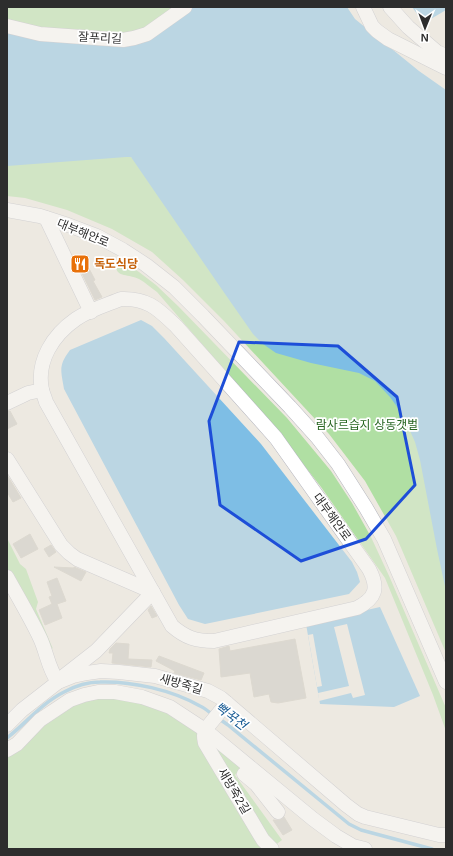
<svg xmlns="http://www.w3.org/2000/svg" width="453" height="856" font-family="Arial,'Noto Sans KR',sans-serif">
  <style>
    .green { fill: #b0dfa3 }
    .water { fill: #7ebee5 }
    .pier { fill: #ede9e1 }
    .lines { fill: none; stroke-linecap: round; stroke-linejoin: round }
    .stream { stroke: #7ebee5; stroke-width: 3.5 }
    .building { fill: #c6c3bc; stroke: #c9c5ba }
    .minor-casing { stroke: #b4b5bf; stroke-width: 15 }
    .minor { stroke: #fff; stroke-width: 14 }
    .marked { fill: none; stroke: #1d4ed8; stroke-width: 3; stroke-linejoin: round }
    .labels { text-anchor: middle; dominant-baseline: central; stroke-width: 3.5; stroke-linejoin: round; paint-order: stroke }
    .street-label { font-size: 12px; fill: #2d2d2d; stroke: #fff }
    .food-label { font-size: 12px; font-weight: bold; fill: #c56008; stroke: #fff; text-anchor: start }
    .park-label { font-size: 12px; fill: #286622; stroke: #fff }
    .water-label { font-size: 13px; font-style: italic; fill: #195c95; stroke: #fff }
  </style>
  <rect width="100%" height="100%" fill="#ede9e1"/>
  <g class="green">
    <polygon points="7,7 179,7 145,31 121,37 7,24"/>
    <polygon points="7,98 109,146 446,316 446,653 396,536 365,481 329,434 224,321 183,280 152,252 112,229 67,210 25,198 7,196"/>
    <path d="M119 259 139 272 156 285 178 306 287 418 331 471 352 503 371 537 390 578 446 708V731L433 695 385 578 321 487 282 437 157 292C151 288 145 282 139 279 128 273 112 279 117 260Z"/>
    <polygon points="7,538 20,564 26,569 38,602 36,609 53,649 45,641 7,573"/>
    <polygon points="84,696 141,700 200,729 268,849 7,849 7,752 42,721"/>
    <polygon points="211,743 244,765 235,775 282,840 278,843 274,847"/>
  </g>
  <g class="water">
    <polygon points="192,7 347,7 355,19 419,71 446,90 446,591 437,549 420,460 415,442 403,415 390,397 375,381 359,373 311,363 276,353 263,344 253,334 223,291 131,157 126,157 7,166 7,29 126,43 188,10"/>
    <polygon points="412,7 446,7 446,10 424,23"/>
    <path d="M141 320 152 326 164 338 261 444 352 562 357 572 360 582 349 594 205 624 188 619 179 605 64 389C61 370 58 366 70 350Z"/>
    <polygon points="380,607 420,696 394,707 320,704 306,624"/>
  </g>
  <g class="pier">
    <polygon points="347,624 365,695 353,698 351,693 319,701 318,693 349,686 334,627"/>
    <polygon points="313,634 322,686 317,687 308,635"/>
  </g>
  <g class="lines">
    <g class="stream">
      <polyline points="218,718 228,725 349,824 361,830 432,849"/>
      <path d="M7 738C26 723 42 703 64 692 75 686 88 682 100 682 132 681 172 690 200 706 205 708 209 712 213 715"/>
    </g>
  </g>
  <g class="building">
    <polygon points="83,257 95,280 93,281 102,297 95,300 76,261"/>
    <polygon points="7,411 10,411 17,424 7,429"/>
    <polygon points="7,475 21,498 13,502 7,492"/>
    <polygon points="30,534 38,549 21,558 13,544"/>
    <polygon points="51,545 56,552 49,557 44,549"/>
    <polygon points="54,567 74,568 74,567 86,572 81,581"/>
    <polygon points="57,578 66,601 57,604 62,618 45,625 39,610 52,604 49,597 52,596 47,582"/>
    <polygon points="151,606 157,616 152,618 148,610"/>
    <polygon points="295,639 306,698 278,703 271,702 269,694 254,697 250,673 221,677 219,649 229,646 230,651"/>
    <polygon points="116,643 129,644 128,659 152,660 151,667 112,663 113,653 109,653 110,649"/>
    <polygon points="159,656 204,673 201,680 174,673 175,671 156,661"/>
    <polygon points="284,817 292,830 283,835 273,820 280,820"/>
  </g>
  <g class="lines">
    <defs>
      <g id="minor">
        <polyline points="363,7 372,26 377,31 388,39 446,68"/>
        <polyline points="390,7 408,27 437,52 446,56"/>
        <polyline points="7,26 40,34 123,40 134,38 147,34 185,7"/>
        <polyline points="7,210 40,216 68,225 97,236 123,250 146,265 174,287 203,316 290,407 317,437 338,464 366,508 384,539 446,682"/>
        <polyline points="46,218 91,312"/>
        <path d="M121 299C148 298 158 309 176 326L276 438 369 569C379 588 376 598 357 608L214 641C196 641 186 638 172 626L46 402C45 398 43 394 42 390 36 361 53 335 76 319 89 310 106 305 121 299Z"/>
        <polyline points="7,403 28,393 42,390"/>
        <polyline points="7,459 61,545 69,553 77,559 153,592 96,651 64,676"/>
        <path d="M7 577C18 597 30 617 40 638 47 653 48 668 58 682"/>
        <path d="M227 703 205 730C203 735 204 738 205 743L263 840 272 849"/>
        <polyline points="7,725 22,710 58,682 73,676 87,673 101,671 119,672 155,676 208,691 221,698 346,805 358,814 365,817 439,835 446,835"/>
        <polyline points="7,750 17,744 40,720 70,700 84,695 98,692 115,692 142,697 170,707 205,730 313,819 336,836 353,846 365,849"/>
        <polyline points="244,774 256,784 278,812"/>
      </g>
    </defs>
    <use href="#minor" class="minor-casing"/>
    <use href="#minor" class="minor"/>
  </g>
  <path d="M0 0H453V856H0ZM239 342 338 346 397 397 415 485 366 539 301 561 220 505 209 421Z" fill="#ede9e1" fill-opacity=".55" fill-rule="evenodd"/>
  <path class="marked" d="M239 342 338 346 397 397 415 485 366 539 301 561 220 505 209 421Z"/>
  <defs>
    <symbol id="restaurant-square" viewBox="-11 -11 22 22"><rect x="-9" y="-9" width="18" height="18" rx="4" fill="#e8710a" stroke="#fff"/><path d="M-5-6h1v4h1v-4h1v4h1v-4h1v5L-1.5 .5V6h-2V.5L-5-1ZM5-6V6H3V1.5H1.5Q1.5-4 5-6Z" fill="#fff"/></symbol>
  </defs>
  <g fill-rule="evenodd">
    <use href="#restaurant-square" x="69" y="253" width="22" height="22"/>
  </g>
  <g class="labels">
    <g class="street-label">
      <text transform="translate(100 38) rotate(3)">잘푸리길</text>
      <text transform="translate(83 233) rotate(22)">대부해안로</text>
      <text transform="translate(332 517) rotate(54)">대부해안로</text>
      <text transform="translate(181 684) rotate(16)">새방죽길</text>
      <text transform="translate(234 791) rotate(59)">새방죽2길</text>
    </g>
    <g class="food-label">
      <text x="94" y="264">독도식당</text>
    </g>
    <g class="park-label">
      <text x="367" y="425">람사르습지 상동갯벌</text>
    </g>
    <g class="water-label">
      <text transform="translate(231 716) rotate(37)">뻑꾹천</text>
    </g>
  </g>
  <rect width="453" height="856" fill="none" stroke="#2d2d2d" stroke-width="16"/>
  <g transform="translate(425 28) rotate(181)" stroke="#ffffff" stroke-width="3" paint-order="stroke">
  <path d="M0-3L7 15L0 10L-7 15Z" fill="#2d2d2d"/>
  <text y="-6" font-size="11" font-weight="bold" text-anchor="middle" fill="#2d2d2d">N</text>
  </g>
</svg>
